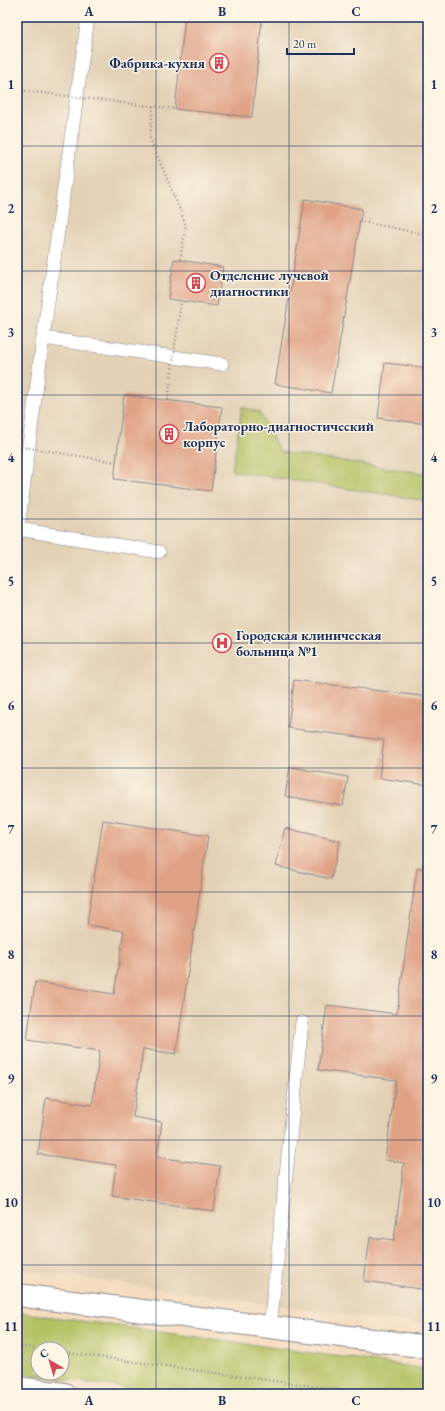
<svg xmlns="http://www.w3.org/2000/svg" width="445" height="1411" font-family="'EB Garamond',serif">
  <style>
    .built { fill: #e3d1b6 }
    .green { fill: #b4c062; stroke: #687860; fill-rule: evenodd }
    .building { fill: #e0a285 }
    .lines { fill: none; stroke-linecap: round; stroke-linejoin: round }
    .lane-casing { stroke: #88868e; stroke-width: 14 }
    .street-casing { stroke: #88868e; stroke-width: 24 }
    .secondary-casing { stroke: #88868e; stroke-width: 24 }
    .path { stroke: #88868e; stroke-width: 2.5; stroke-dasharray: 1 3; stroke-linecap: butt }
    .lane { stroke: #fff; stroke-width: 13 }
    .street { stroke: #fff; stroke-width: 22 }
    .secondary { stroke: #fff; stroke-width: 22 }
    .path-bridge { stroke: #88868e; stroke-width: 2.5; stroke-dasharray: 1 3; stroke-linecap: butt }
    .grid { fill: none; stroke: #1b2f5e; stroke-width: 1; stroke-opacity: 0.55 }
    .labels { text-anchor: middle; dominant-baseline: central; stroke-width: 3; stroke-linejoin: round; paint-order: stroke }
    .poi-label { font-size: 14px; font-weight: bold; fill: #1b2f5e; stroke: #fcf5e5; text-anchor: start }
    .neatline { fill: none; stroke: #1b2f5e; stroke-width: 1.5 }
    .grid-label { font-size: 13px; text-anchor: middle; font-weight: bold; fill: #1b2f5e }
  </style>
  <rect width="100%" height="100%" fill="#fcf5e5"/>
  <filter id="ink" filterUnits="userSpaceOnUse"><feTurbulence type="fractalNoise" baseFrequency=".025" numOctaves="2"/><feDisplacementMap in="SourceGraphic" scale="8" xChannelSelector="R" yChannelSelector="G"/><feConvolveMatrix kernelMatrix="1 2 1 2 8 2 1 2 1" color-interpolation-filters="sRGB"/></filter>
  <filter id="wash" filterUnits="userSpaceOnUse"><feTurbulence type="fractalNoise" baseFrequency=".012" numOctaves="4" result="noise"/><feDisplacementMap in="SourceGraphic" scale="16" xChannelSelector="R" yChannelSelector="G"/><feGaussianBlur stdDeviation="0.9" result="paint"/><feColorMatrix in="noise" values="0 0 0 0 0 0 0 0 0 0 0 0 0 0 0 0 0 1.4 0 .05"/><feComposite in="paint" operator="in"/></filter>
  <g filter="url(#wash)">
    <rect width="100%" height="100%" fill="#f5dcbf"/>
    <polygon class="built" points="17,17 428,17 428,1324 360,1317 17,1269"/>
    <g class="green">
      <polygon points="242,407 259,412 280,452 428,474 428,501 232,471"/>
      <path d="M17 1312 428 1369V1394H170L17 1373ZM38 1349H62V1373H38Z"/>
    </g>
    <g id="blocks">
      <g class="building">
        <polygon points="185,17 262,17 252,117 175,109"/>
        <polygon points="305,199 362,209 331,393 275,384"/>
        <polygon points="174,259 223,267 217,306 168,299"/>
        <polygon points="385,363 428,368 428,424 378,418"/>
        <polygon points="124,395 222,407 211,491 114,479"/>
        <polygon points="294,680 428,697 428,785 379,778 384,740 288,728"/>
        <polygon points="290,767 348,777 343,806 285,796"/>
        <polygon points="103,820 208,836 176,1054 143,1049 133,1117 162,1122 157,1157 220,1166 214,1211 112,1196 116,1165 38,1154 46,1098 92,1105 100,1051 27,1040 35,982 114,994 124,931 87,925"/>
        <polygon points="285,828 340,841 331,879 276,866"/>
        <polygon points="417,868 428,869 428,1290 364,1281 370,1237 394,1240 404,1163 385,1160 396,1080 318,1070 327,1005 397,1014"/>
      </g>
    </g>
  </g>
  <g filter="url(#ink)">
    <use href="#blocks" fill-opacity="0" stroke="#88868e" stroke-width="1"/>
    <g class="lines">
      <defs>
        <g id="lane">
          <polyline points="43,338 88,17"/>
          <polyline points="18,529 159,552"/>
          <polyline points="17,536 43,338 222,364"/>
          <polyline points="270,1327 302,1022"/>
        </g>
        <polyline id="street" points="17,1295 428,1347"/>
        <polyline id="secondary" points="17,1388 64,1394"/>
      </defs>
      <use href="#lane" class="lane-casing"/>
      <use href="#street" class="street-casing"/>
      <use href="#secondary" class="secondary-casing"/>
      <g class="path">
        <polyline points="153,106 150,138 186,225 180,260"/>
        <polyline points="359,221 428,235"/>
        <polyline points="17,1346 38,1349"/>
        <polyline points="62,1352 371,1394"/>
      </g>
      <use href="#lane" class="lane"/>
      <use href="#street" class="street"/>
      <use href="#secondary" class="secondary"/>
      <g class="path-bridge">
        <polyline points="17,90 175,109"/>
        <polyline points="168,400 181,301"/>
        <polyline points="17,446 116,462"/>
      </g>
    </g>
  </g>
  <path class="grid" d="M156 17V1394M289 17V1394M17 146H428M17 271H428M17 395H428M17 519H428M17 643H428M17 768H428M17 892H428M17 1016H428M17 1140H428M17 1265H428"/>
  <defs>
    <symbol id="building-ring" viewBox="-11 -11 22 22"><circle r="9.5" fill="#fcf5e5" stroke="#d1495b" stroke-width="1.5"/><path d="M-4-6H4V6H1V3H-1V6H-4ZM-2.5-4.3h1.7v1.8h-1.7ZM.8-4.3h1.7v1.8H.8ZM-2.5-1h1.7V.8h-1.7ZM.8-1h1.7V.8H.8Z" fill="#d1495b"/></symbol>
    <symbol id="hospital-ring" viewBox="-11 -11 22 22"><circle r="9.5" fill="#fcf5e5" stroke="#d1495b" stroke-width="1.5"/><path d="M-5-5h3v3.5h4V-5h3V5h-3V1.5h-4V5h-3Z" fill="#d1495b"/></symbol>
  </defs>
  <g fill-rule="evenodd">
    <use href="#building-ring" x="208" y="52" width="22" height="22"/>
    <use href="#building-ring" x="185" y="272" width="22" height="22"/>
    <use href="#building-ring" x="158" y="423" width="22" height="22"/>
    <use href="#hospital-ring" x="211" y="632" width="22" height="22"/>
  </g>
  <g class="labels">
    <g class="poi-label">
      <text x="205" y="63" text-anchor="end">Фабрика-кухня</text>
      <text x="210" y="275">Отделение лучевой<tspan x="210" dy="16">диагностики</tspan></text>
      <text x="183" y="426">Лабораторно-диагностический<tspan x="183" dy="16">корпус</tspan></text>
      <text x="236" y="635">Городская клиническая<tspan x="236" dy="16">больница №1</tspan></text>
    </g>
  </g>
  <rect width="445" height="1411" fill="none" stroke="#fcf5e5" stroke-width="44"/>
  <g transform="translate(50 1361) rotate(322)"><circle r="19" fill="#fcf5e5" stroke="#a2a6af"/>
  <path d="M0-3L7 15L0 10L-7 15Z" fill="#d1495b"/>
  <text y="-6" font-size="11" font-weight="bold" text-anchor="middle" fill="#1b2f5e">С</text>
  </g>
  <path d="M287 48v6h67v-6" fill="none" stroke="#1b2f5e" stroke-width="2"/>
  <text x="293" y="48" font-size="12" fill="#1b2f5e" stroke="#fcf5e5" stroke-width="3" paint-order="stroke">20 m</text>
  <rect x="22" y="22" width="401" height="1367" class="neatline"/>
  <g class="grid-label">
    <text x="89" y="16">A</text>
    <text x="222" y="16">B</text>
    <text x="356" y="16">C</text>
    <text x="11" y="89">1</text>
    <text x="434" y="89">1</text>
    <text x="11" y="213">2</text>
    <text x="434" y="213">2</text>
    <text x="11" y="337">3</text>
    <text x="434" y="337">3</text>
    <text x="11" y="462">4</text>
    <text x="434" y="462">4</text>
    <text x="11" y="586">5</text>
    <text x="434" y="586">5</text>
    <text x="11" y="710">6</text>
    <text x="434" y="710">6</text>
    <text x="11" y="834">7</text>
    <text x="434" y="834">7</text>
    <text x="11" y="959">8</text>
    <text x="434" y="959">8</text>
    <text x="11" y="1083">9</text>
    <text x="434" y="1083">9</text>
    <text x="11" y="1207">10</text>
    <text x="434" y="1207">10</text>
    <text x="11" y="1331">11</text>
    <text x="434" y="1331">11</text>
    <text x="89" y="1405">A</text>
    <text x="222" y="1405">B</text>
    <text x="356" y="1405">C</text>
  </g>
</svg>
